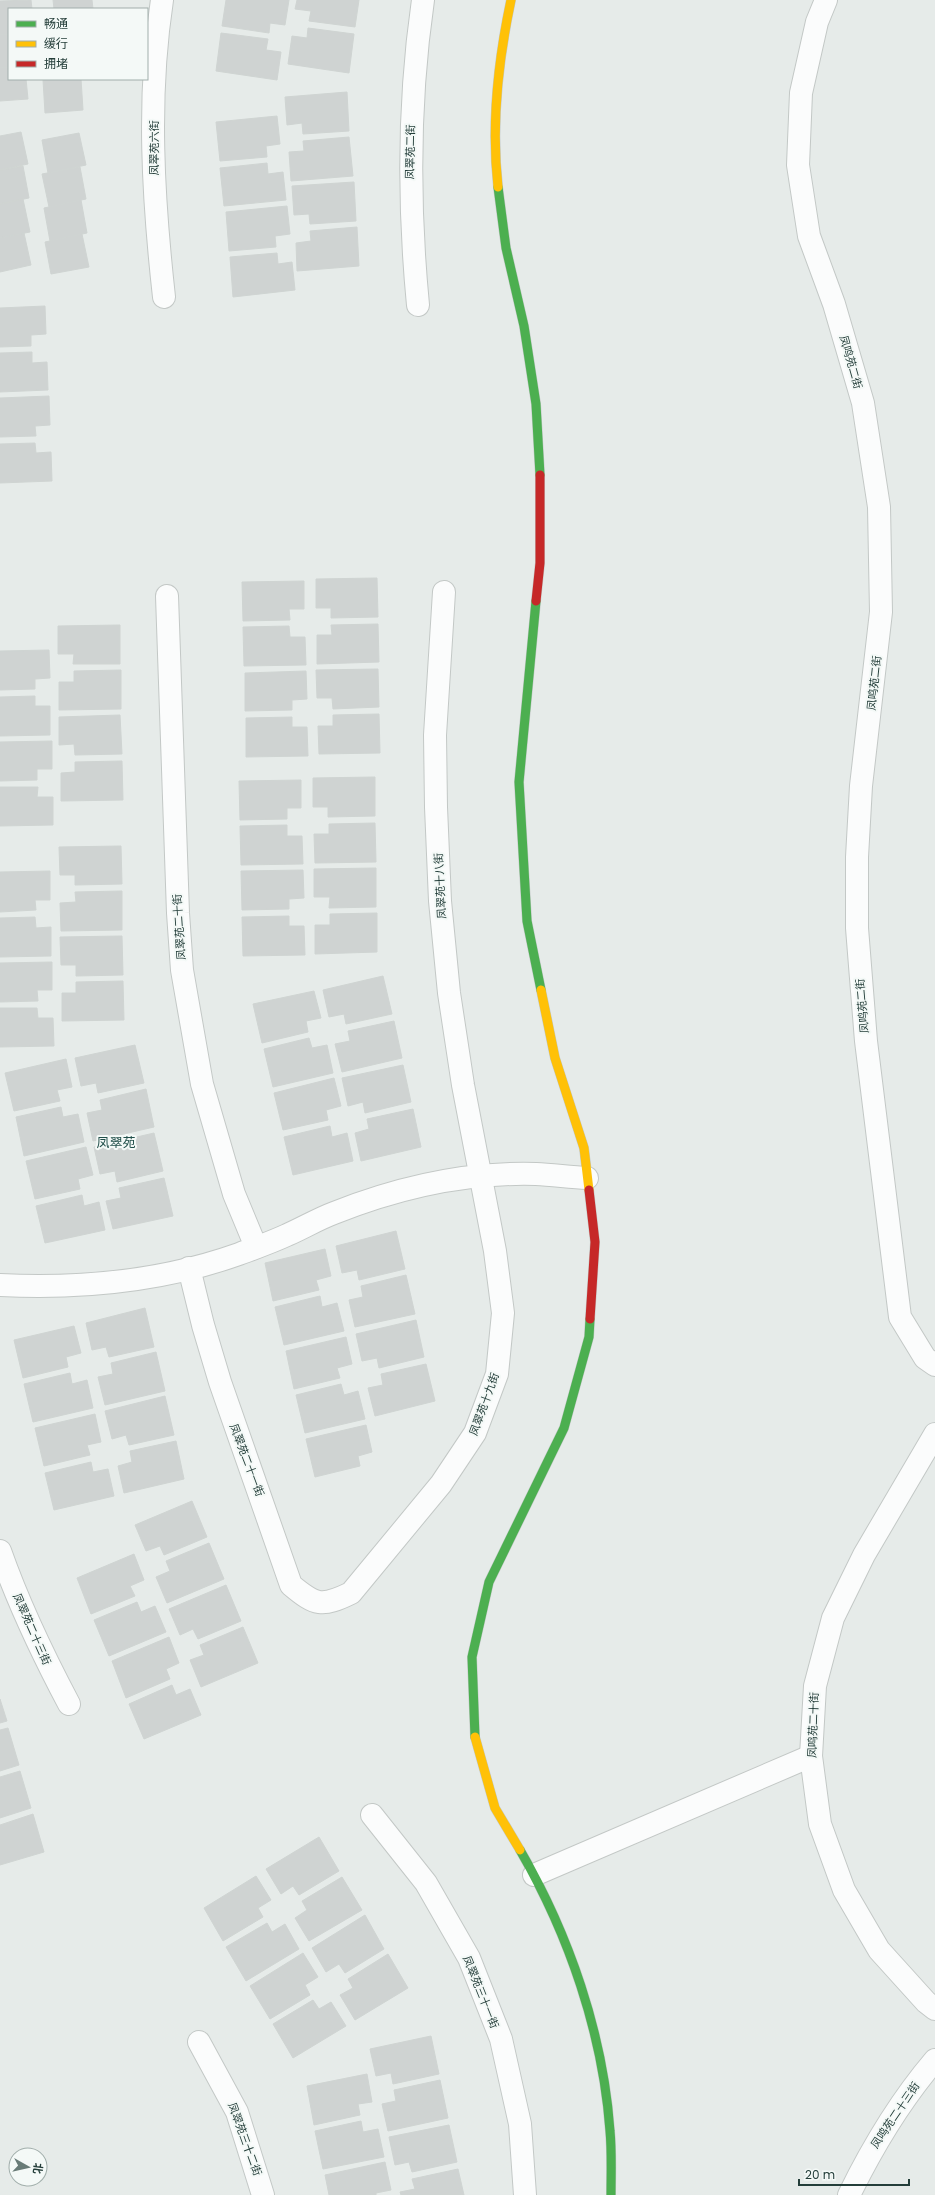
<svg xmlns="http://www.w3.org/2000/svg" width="935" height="2195" font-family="Poppins,'Noto Sans SC',sans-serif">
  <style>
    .building { fill: #cfd3d2; stroke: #cfd4d2 }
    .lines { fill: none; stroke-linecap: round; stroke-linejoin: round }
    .lane-casing { stroke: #c3c8c6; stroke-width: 24 }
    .fast-casing { stroke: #c2c8c6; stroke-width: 10 }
    .slow-casing { stroke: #c2c8c6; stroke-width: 10 }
    .jam-casing { stroke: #c2c8c6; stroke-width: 10 }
    .lane { stroke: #fbfcfc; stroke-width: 22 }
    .fast { stroke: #4caf50; stroke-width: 9 }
    .slow { stroke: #ffc107; stroke-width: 9 }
    .jam { stroke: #c62828; stroke-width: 9 }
    .labels { text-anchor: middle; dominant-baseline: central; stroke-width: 4; stroke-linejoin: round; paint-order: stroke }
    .street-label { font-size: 11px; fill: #243e3a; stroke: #f4f9f7 }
    .quarter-label { font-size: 13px; fill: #214f4a; stroke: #f4f9f7 }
  </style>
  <rect width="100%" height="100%" fill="#e6ebe9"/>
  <g class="building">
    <polygon points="31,0 32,9 9,9 9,34 0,35 0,1"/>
    <polygon points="53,0 92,0 93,9 54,9"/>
    <polygon points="226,0 289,0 285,25 270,23 269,33 222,26"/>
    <polygon points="297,0 359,0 355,27 309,21 311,11 295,9"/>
    <polygon points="308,28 354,34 349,73 288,64 292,36 307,38"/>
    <polygon points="221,33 268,39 266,50 281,52 277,80 216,71"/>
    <polygon points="9,34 9,67 0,68 0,35"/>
    <polygon points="9,67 9,79 26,79 28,99 0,101 0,68"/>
    <polygon points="48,79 81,79 83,110 45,113 43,80"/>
    <polygon points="347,92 349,131 303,134 302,123 287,125 285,97"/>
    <polygon points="277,116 280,144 266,146 267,157 220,161 216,122"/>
    <polygon points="21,132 28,164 0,170 0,136"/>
    <polygon points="79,133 86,165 48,173 42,140"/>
    <polygon points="349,137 353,176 291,181 289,152 304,151 303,141"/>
    <polygon points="267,163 268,174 283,172 286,200 224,206 220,168"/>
    <polygon points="23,166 29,198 0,204 0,170"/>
    <polygon points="80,167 86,199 49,207 42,174"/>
    <polygon points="354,182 356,221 310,224 309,214 294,215 292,186"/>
    <polygon points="23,199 30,232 0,238 0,204"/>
    <polygon points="81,200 87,233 50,241 44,208"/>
    <polygon points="287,206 290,234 275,236 276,247 229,251 226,212"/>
    <polygon points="357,227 359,266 297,271 296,243 311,241 310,231"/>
    <polygon points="24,233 31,265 0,272 0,238"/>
    <polygon points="82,234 89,267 51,274 45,242"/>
    <polygon points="277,253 278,264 292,262 295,290 233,297 230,257"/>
    <polygon points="45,306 46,334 31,335 31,346 0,347 0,308"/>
    <polygon points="32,352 32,363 47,362 48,390 0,392 0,353"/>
    <polygon points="49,396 50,425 35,426 36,436 0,437 0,398"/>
    <polygon points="35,443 36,453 51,452 52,481 0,483 0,444"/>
    <polygon points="377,578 378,617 331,618 331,608 316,608 316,579"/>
    <polygon points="304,581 304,609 289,609 290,620 243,621 242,582"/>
    <polygon points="378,624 379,662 317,664 317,635 332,635 331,625"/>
    <polygon points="120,625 120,664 73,664 74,654 58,654 58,626"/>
    <polygon points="289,626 290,637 305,637 306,665 244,666 243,627"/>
    <polygon points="49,650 50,678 35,679 35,689 0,690 0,651"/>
    <polygon points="378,669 379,707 333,709 332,698 317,698 316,670"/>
    <polygon points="121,670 121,709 59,710 59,682 74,682 74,671"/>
    <polygon points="306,671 307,699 292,700 292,710 245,711 245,673"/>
    <polygon points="35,696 35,706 50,706 50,735 0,736 0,697"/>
    <polygon points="379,714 380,753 319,754 318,726 333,726 333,715"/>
    <polygon points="120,715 122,754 75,755 74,744 59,745 59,717"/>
    <polygon points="292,717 292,727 307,727 308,756 246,757 246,718"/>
    <polygon points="52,741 52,769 37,769 37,780 0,781 0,742"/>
    <polygon points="122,761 123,800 61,801 61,773 75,772 75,762"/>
    <polygon points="375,777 375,816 328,817 328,807 313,807 313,778"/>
    <polygon points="301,780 301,808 287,808 287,819 240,820 239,781"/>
    <polygon points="0,787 38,787 37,797 53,797 53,825 0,826"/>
    <polygon points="375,823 376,862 315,863 314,834 329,834 329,824"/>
    <polygon points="287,825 287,836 302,836 303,864 241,865 240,826"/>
    <polygon points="121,846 122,884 75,885 75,875 60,875 59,847"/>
    <polygon points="376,868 376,907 329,908 330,897 314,897 314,869"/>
    <polygon points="303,870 304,898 289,899 289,909 242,910 241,871"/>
    <polygon points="50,871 50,900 35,900 36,910 0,912 0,872"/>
    <polygon points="122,891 122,930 61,931 60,903 76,902 75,892"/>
    <polygon points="377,913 377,952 315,954 315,925 330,925 330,914"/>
    <polygon points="289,916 289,926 304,926 305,955 243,956 242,917"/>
    <polygon points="35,917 36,928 51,927 51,956 0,957 0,918"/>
    <polygon points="122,936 123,975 76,976 76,965 61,965 60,937"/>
    <polygon points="52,962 52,990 37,990 38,1001 0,1002 0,963"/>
    <polygon points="383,976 392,1014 346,1024 344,1014 329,1017 323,990"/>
    <polygon points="123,981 124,1020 62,1021 62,993 76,993 76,982"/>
    <polygon points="314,991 321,1018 306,1021 308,1032 262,1043 253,1004"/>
    <polygon points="0,1008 37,1008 38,1018 53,1018 54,1046 0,1047"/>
    <polygon points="394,1021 402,1058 342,1072 335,1044 350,1041 348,1031"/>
    <polygon points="309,1038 312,1048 327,1045 333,1073 273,1087 264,1049"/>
    <polygon points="135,1045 144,1083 98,1093 96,1083 81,1086 75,1058"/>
    <polygon points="66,1059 72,1087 57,1090 60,1101 14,1111 5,1073"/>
    <polygon points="403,1065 411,1102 365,1113 363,1102 348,1106 342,1078"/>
    <polygon points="334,1078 341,1106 326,1110 328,1120 283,1130 274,1093"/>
    <polygon points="146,1089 154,1127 93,1141 87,1113 102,1110 100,1100"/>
    <polygon points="61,1107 63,1117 78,1114 84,1142 24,1156 16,1117"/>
    <polygon points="413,1109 421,1147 361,1161 355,1133 369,1129 367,1119"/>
    <polygon points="330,1126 332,1137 347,1133 353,1161 293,1175 284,1137"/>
    <polygon points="154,1133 163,1171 117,1182 115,1171 100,1174 94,1147"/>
    <polygon points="86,1147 93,1175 78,1179 80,1189 35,1199 26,1161"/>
    <polygon points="164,1178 173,1216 113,1229 106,1201 121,1198 119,1188"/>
    <polygon points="82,1195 84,1206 99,1202 105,1230 45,1243 36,1206"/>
    <polygon points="396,1231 405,1269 359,1280 357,1270 342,1273 336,1246"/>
    <polygon points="325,1249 331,1276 316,1280 319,1290 273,1301 265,1263"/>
    <polygon points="406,1275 415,1314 355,1327 349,1300 363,1297 361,1286"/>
    <polygon points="320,1296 322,1307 337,1303 344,1331 284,1345 275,1307"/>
    <polygon points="145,1308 154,1347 109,1357 106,1347 92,1350 86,1323"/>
    <polygon points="416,1320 424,1357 379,1368 377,1358 362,1361 356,1334"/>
    <polygon points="74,1326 81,1353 66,1357 68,1367 23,1378 14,1340"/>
    <polygon points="346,1337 352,1364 337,1368 340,1378 294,1389 286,1351"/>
    <polygon points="156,1352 165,1391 105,1405 98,1377 113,1374 111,1363"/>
    <polygon points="426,1364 435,1401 375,1416 368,1388 383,1385 381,1374"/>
    <polygon points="70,1373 72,1384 87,1380 93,1408 33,1422 24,1384"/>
    <polygon points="341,1384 344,1395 358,1391 365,1419 305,1433 296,1395"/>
    <polygon points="165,1396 174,1435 129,1445 126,1435 112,1439 105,1411"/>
    <polygon points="95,1414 101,1442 87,1445 90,1455 44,1466 35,1428"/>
    <polygon points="366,1425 372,1452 358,1456 360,1466 315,1477 306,1439"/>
    <polygon points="176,1441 184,1479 124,1493 118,1466 132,1462 130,1451"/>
    <polygon points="91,1462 93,1472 108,1469 114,1496 54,1510 45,1473"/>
    <polygon points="192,1501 207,1537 164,1555 160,1546 146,1551 135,1525"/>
    <polygon points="209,1543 224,1579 167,1603 156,1577 170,1571 166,1561"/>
    <polygon points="134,1554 144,1580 130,1586 135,1596 91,1614 77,1578"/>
    <polygon points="226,1585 241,1621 198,1639 193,1629 180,1635 169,1609"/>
    <polygon points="137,1602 141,1612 155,1606 166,1632 109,1656 94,1620"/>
    <polygon points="243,1627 258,1663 201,1687 190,1660 204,1655 200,1645"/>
    <polygon points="169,1637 179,1663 166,1669 170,1679 126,1698 112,1661"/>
    <polygon points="172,1685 176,1695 190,1689 201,1715 144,1739 129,1704"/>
    <polygon points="0,1699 7,1721 0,1723"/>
    <polygon points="8,1728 19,1765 0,1771 0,1730"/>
    <polygon points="20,1771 31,1808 0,1818 0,1777"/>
    <polygon points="33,1814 44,1852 0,1865 0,1825"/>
    <polygon points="319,1837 339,1871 299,1895 293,1886 281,1894 266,1869"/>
    <polygon points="256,1876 271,1900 258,1908 263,1917 223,1941 204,1908"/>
    <polygon points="342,1877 362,1910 309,1941 295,1918 307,1910 302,1901"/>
    <polygon points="365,1915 384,1949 345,1973 339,1964 326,1972 312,1948"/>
    <polygon points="267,1923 272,1932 285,1924 299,1949 246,1981 226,1947"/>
    <polygon points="303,1953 318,1977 305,1985 310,1995 270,2019 250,1986"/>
    <polygon points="388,1954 408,1988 355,2020 340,1995 353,1988 348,1979"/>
    <polygon points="313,2000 319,2009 331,2002 346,2026 293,2058 273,2024"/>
    <polygon points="431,2036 439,2074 393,2084 391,2073 376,2076 370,2049"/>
    <polygon points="367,2074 372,2102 358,2104 360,2115 314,2125 307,2086"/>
    <polygon points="440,2080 448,2118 388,2131 382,2104 396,2101 394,2090"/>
    <polygon points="361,2121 363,2132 378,2129 384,2157 323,2169 315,2131"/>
    <polygon points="449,2125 457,2162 412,2172 409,2162 395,2165 389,2137"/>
    <polygon points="385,2162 391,2190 376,2193 376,2195 329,2195 325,2175"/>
    <polygon points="458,2169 464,2195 401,2195 400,2192 415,2189 412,2179"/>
  </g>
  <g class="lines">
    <defs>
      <g id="lane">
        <path d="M162 0C147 98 153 198 164 297"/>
        <polyline points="826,0 817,22 801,93 798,165 809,236 834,304 863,403 879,507 881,612 861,786 857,857 857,928 866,1041 900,1317 925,1358 935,1365"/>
        <path d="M418 305C408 201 408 103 423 0"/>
        <polyline points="167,596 178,913 182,970 202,1084 234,1194 256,1247"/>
        <path d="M189 1268 203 1325 220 1382 291 1585C316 1606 322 1607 351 1593L441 1484 475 1433 497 1374 503 1313 495 1251 463 1085 449 993 440 901 436 807 435 735 444 592"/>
        <path d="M0 1285C81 1289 163 1281 239 1254 255 1248 272 1242 287 1235 303 1228 318 1219 334 1213 397 1188 467 1172 536 1174 553 1175 570 1177 587 1178"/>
        <polyline points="935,1434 864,1555 833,1618 815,1686 811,1756 820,1824 844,1890 879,1950 926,2002 935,2009"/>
        <path d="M0 1551C19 1605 43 1655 69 1704"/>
        <polyline points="372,1815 426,1883 469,1958 501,2039 520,2124 525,2195"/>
        <polyline points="534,1875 811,1756"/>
        <polyline points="199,2042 237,2112 263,2195"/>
        <path d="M849 2195C873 2146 900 2101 935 2060"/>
      </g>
      <g id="fast">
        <polyline points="498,187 506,248 524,326 536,404 540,475"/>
        <polyline points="536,601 519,782 527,921 541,990"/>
        <polyline points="475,1737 472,1657 489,1582 564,1428 589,1337 590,1319"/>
        <path d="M520 1850C569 1935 603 2033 610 2131 612 2152 611 2174 611 2195"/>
      </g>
      <g id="slow">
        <path d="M498 187C491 125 498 61 511 0"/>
        <polyline points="541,990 555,1058 584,1148 589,1190"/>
        <polyline points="475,1737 495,1808 520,1850"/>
      </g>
      <g id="jam">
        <polyline points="536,601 540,563 540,475"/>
        <polyline points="589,1190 595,1242 590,1319"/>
      </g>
    </defs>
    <use href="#lane" class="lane-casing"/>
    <use href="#fast" class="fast-casing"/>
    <use href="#slow" class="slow-casing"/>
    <use href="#jam" class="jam-casing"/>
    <use href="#lane" class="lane"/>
    <use href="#fast" class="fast"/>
    <use href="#slow" class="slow"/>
    <use href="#jam" class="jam"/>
  </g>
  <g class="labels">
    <g class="street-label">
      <text transform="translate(154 148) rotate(-90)">凤翠苑六街</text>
      <text transform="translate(410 152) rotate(-89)">凤翠苑二街</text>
      <text transform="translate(851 362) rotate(74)">凤鸣苑二街</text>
      <text transform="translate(874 683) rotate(-84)">凤鸣苑二街</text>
      <text transform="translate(440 886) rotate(-93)">凤翠苑十八街</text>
      <text transform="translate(179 927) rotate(-94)">凤翠苑二十街</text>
      <text transform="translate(862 1006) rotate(-95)">凤鸣苑二街</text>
      <text transform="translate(484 1404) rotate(-70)">凤翠苑十九街</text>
      <text transform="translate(247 1460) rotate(69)">凤翠苑二十一街</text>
      <text transform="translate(32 1629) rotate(66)">凤翠苑二十三街</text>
      <text transform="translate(813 1725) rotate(-88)">凤鸣苑二十街</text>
      <text transform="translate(481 1992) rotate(68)">凤翠苑三十一街</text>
      <text transform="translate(895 2115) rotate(-56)">凤鸣苑二十三街</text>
      <text transform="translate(245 2139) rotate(70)">凤翠苑三十二街</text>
    </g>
    <g class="quarter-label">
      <text x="116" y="1142">凤翠苑</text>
    </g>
  </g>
  <rect x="8" y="8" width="140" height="72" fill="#f4f9f7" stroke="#a1aeab"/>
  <rect x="16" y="21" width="20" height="6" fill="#4caf50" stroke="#a1aeab"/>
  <text x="44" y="28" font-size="12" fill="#243e3a">畅通</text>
  <rect x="16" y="41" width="20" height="6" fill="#ffc107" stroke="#a1aeab"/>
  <text x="44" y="48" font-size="12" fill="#243e3a">缓行</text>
  <rect x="16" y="61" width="20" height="6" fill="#c62828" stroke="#a1aeab"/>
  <text x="44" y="68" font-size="12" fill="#243e3a">拥堵</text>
  <g transform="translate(28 2167) rotate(98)"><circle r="19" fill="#f4f9f7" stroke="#a1aeab"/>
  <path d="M0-3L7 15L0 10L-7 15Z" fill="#687b77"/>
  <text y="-6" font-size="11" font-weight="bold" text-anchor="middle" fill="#243e3a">北</text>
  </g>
  <path d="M799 2179v6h110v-6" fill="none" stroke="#243e3a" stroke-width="2"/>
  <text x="805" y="2179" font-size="12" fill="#243e3a" stroke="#f4f9f7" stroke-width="3" paint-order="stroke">20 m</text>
</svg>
